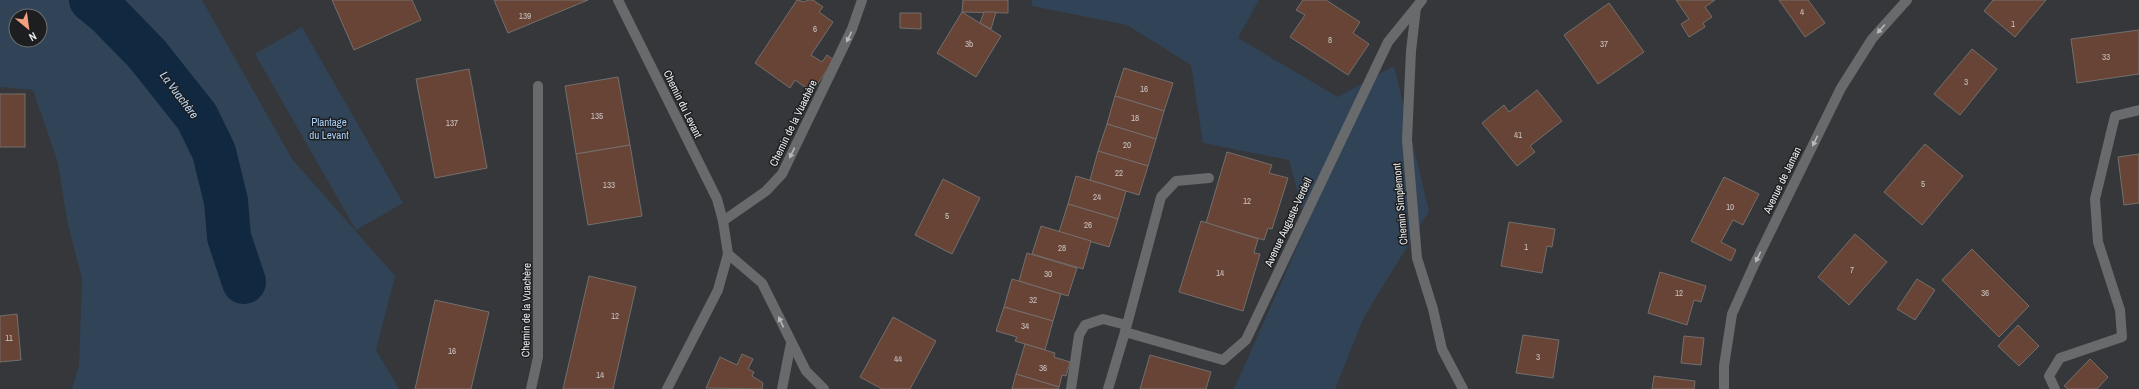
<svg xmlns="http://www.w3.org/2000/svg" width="2139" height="389" font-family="'Archivo Narrow',sans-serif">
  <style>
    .green { fill: #314357; fill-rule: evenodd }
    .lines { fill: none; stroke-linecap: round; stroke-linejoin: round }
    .river { stroke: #102840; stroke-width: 44 }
    .building { fill: #684436; stroke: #736f6d }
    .lane { stroke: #696a6c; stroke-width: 10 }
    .street { stroke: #696a6c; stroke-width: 10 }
    .oneway { fill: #b6b8ba }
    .labels { text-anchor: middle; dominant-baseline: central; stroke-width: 3; stroke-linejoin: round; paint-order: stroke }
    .number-label { font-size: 9px; fill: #cac2c0 }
    .street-label { font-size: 11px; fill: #eaecee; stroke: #1d1e20 }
    .park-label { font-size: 11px; fill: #aacef5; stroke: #1d1e20 }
    .water-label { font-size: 12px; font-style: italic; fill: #bdd8f6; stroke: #1d1e20 }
  </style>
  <rect width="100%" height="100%" fill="#35373a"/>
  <g class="green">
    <path d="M0 0H202L292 159 395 276 376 350 399 389H72L79 365 82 279 67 220 58 163 33 90 0 87ZM16 16H40V40H16Z"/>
    <polygon points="1032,0 1259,0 1238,38 1338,97 1394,66 1429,211 1364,317 1335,389 1234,389 1307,225 1289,160 1203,143 1191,65 1127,25 1032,6"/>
    <polygon points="302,27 403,203 356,230 255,54"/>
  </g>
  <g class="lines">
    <polyline class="river" points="91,0 106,12 147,54 197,117 214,152 226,201 229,237 244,282"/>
  </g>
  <g class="building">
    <polygon points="332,0 412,0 421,20 354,50"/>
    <polygon points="494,0 588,0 508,33"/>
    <polygon points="797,0 805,2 807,0 813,0 823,7 819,12 833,22 811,55 822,62 827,55 834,60 812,92 795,80 790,88 755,63"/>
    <polygon points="963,0 1008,0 1008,13 962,12"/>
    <polygon points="1303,0 1326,0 1360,22 1353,33 1369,44 1348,75 1290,37 1305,15 1296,10"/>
    <polygon points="1676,0 1715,0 1705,7 1712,17 1703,23 1705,27 1689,37 1681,24 1689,19"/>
    <polygon points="1779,0 1808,0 1825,23 1805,37"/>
    <polygon points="1993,0 2046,0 2015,37 1984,11"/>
    <polygon points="1609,3 1644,52 1598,84 1564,35"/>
    <polygon points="962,12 1001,36 976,77 937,53"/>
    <polygon points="984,12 996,12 991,29 980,23"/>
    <polygon points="900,13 921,13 921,29 900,28"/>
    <polygon points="2139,30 2139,74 2077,83 2071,39"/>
    <polygon points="1972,49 1997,69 1960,115 1934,94"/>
    <polygon points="1124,68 1173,83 1164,111 1115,96"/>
    <polygon points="469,69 487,168 435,178 416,79"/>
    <polygon points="618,77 630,145 576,154 565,86"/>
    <polygon points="1537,90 1562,121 1530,146 1535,152 1517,166 1482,123 1504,105 1509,112"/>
    <rect x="0" y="94" width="25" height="53"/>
    <polygon points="1115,96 1164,111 1156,139 1107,124"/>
    <polygon points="1107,124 1156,139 1148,166 1098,151"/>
    <polygon points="1925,144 1963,176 1922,225 1884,192"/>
    <polygon points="630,145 642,216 588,225 576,154"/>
    <polygon points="1098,151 1148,166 1139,195 1090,180"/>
    <polygon points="1227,152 1272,165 1269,173 1288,178 1272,229 1268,228 1264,240 1206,223"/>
    <polygon points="2139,154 2139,203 2124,205 2118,157"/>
    <polygon points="1076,176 1126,191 1118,219 1068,204"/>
    <polygon points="1724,177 1759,194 1743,225 1733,220 1721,242 1736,250 1731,261 1691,241"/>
    <polygon points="943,179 980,198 952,254 915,235"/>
    <polygon points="1068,204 1118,219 1109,247 1059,232"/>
    <polygon points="1201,221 1258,239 1254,253 1260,254 1243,311 1179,292"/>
    <polygon points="1509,222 1555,229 1552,247 1547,246 1542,273 1501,266"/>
    <polygon points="1041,226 1091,241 1083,269 1032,254"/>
    <polygon points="1855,234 1887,262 1849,305 1818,277"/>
    <polygon points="1972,249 2029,306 1999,337 1942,280"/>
    <polygon points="1027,253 1077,268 1068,296 1019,281"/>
    <polygon points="1660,272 1706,286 1701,302 1694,300 1687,325 1648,313"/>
    <polygon points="589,276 636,287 613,389 563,389"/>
    <polygon points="1012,279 1061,294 1053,321 1004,307"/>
    <polygon points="1917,279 1935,290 1915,320 1897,309"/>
    <polygon points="435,300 489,312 471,389 415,389"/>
    <polygon points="1004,307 1053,321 1045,350 1015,341 1017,337 996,331"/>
    <polygon points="17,314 21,360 0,362 0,316"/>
    <polygon points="893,317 936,341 910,389 882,389 860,377"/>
    <polygon points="2018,325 2039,346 2019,366 1998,346"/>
    <polygon points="1523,335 1559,340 1553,378 1516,373"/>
    <polygon points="1684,336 1704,338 1701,365 1681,363"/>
    <polygon points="1025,344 1055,353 1054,357 1070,362 1066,376 1062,375 1059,387 1016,374"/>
    <polygon points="742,354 753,359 748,369 754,372 752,376 763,383 762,389 706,388 720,357 737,365"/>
    <polygon points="1150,355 1211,372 1206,389 1140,389"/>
    <polygon points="2090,359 2108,377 2097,389 2068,389 2064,386"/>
    <polygon points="1016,374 1059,387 1058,389 1012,389"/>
    <polygon points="1654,376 1695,381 1694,389 1652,389"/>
  </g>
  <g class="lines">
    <g class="lane">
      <polyline points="1125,332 1161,197 1176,181 1209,178"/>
      <polyline points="531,389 538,357 538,86"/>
      <polyline points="782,389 791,343"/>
      <polyline points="1071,389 1079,335 1085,325 1103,319 1126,325"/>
      <polyline points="2055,389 2049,376 2060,358 2122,337 2120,310 2098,242 2095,199 2115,116 2139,110"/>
    </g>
    <g class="street">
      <polyline points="618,0 717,199 723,221 728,254 718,290 667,389"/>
      <polyline points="1416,8 1411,51 1407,140 1417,258 1433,309 1442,349 1463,389"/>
      <polyline points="723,221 766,191 782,174 852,29 862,0"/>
      <polyline points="728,254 762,283 806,371 824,389"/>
      <polyline points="1108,389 1125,332 1223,360 1246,340 1388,42 1422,0"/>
      <polyline points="1724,389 1724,366 1732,314 1754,265 1841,88 1872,39 1907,0"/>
    </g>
  </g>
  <defs><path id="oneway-solid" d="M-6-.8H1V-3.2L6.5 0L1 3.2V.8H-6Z"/></defs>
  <g class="oneway">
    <use href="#oneway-solid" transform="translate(1881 29) rotate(132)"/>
    <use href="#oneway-solid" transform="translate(849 37) rotate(116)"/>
    <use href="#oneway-solid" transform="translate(1815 141) rotate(116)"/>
    <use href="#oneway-solid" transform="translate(792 153) rotate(116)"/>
    <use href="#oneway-solid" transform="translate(1758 257) rotate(116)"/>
    <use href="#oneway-solid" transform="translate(781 322) rotate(-115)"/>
  </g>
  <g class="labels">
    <g class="number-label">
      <text x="1802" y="12">4</text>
      <text x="525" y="16">139</text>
      <text x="2013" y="24">1</text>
      <text x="815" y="29">6</text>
      <text x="1330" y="40">8</text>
      <text x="969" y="44">3b</text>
      <text x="1604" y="44">37</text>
      <text x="2106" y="57">33</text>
      <text x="1966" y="82">3</text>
      <text x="1144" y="89">16</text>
      <text x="597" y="116">135</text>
      <text x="1135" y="118">18</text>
      <text x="452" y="123">137</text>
      <text x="1518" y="135">41</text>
      <text x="1127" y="145">20</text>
      <text x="1119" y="173">22</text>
      <text x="1923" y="184">5</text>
      <text x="609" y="185">133</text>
      <text x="1097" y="197">24</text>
      <text x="1247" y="201">12</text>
      <text x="1730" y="207">10</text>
      <text x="947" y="216">5</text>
      <text x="1088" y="225">26</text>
      <text x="1526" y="247">1</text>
      <text x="1062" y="248">28</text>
      <text x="1852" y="270">7</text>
      <text x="1220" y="273">14</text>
      <text x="1048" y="274">30</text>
      <text x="1679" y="293">12</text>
      <text x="1985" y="293">36</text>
      <text x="1033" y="300">32</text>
      <text x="615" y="316">12</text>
      <text x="1025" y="326">34</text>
      <text x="9" y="338">11</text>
      <text x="452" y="351">16</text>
      <text x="1538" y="357">3</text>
      <text x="898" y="359">44</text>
      <text x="1043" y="368">36</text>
      <text x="600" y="375">14</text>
    </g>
    <g class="street-label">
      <text transform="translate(683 104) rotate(64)">Chemin du Levant</text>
      <text transform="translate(793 123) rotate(-64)">Chemin de la Vuachère</text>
      <text transform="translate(1782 180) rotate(-64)">Avenue de Jaman</text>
      <text transform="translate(1400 204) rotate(-95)">Chemin Simplemont</text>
      <text transform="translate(1288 222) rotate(-65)">Avenue Auguste-Verdeil</text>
      <text transform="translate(526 310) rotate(-89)">Chemin de la Vuachère</text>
    </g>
    <g class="park-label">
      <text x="329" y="122">Plantage<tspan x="329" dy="13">du Levant</tspan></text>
    </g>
    <g class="water-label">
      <text transform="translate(179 95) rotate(53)">La Vuachère</text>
    </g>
  </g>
  <g transform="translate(28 28) rotate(151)"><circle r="19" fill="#1d1e20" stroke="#6f7072"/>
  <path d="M0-3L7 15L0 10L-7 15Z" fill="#f2a080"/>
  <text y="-6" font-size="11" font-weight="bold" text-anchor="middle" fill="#eaecee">N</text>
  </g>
</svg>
